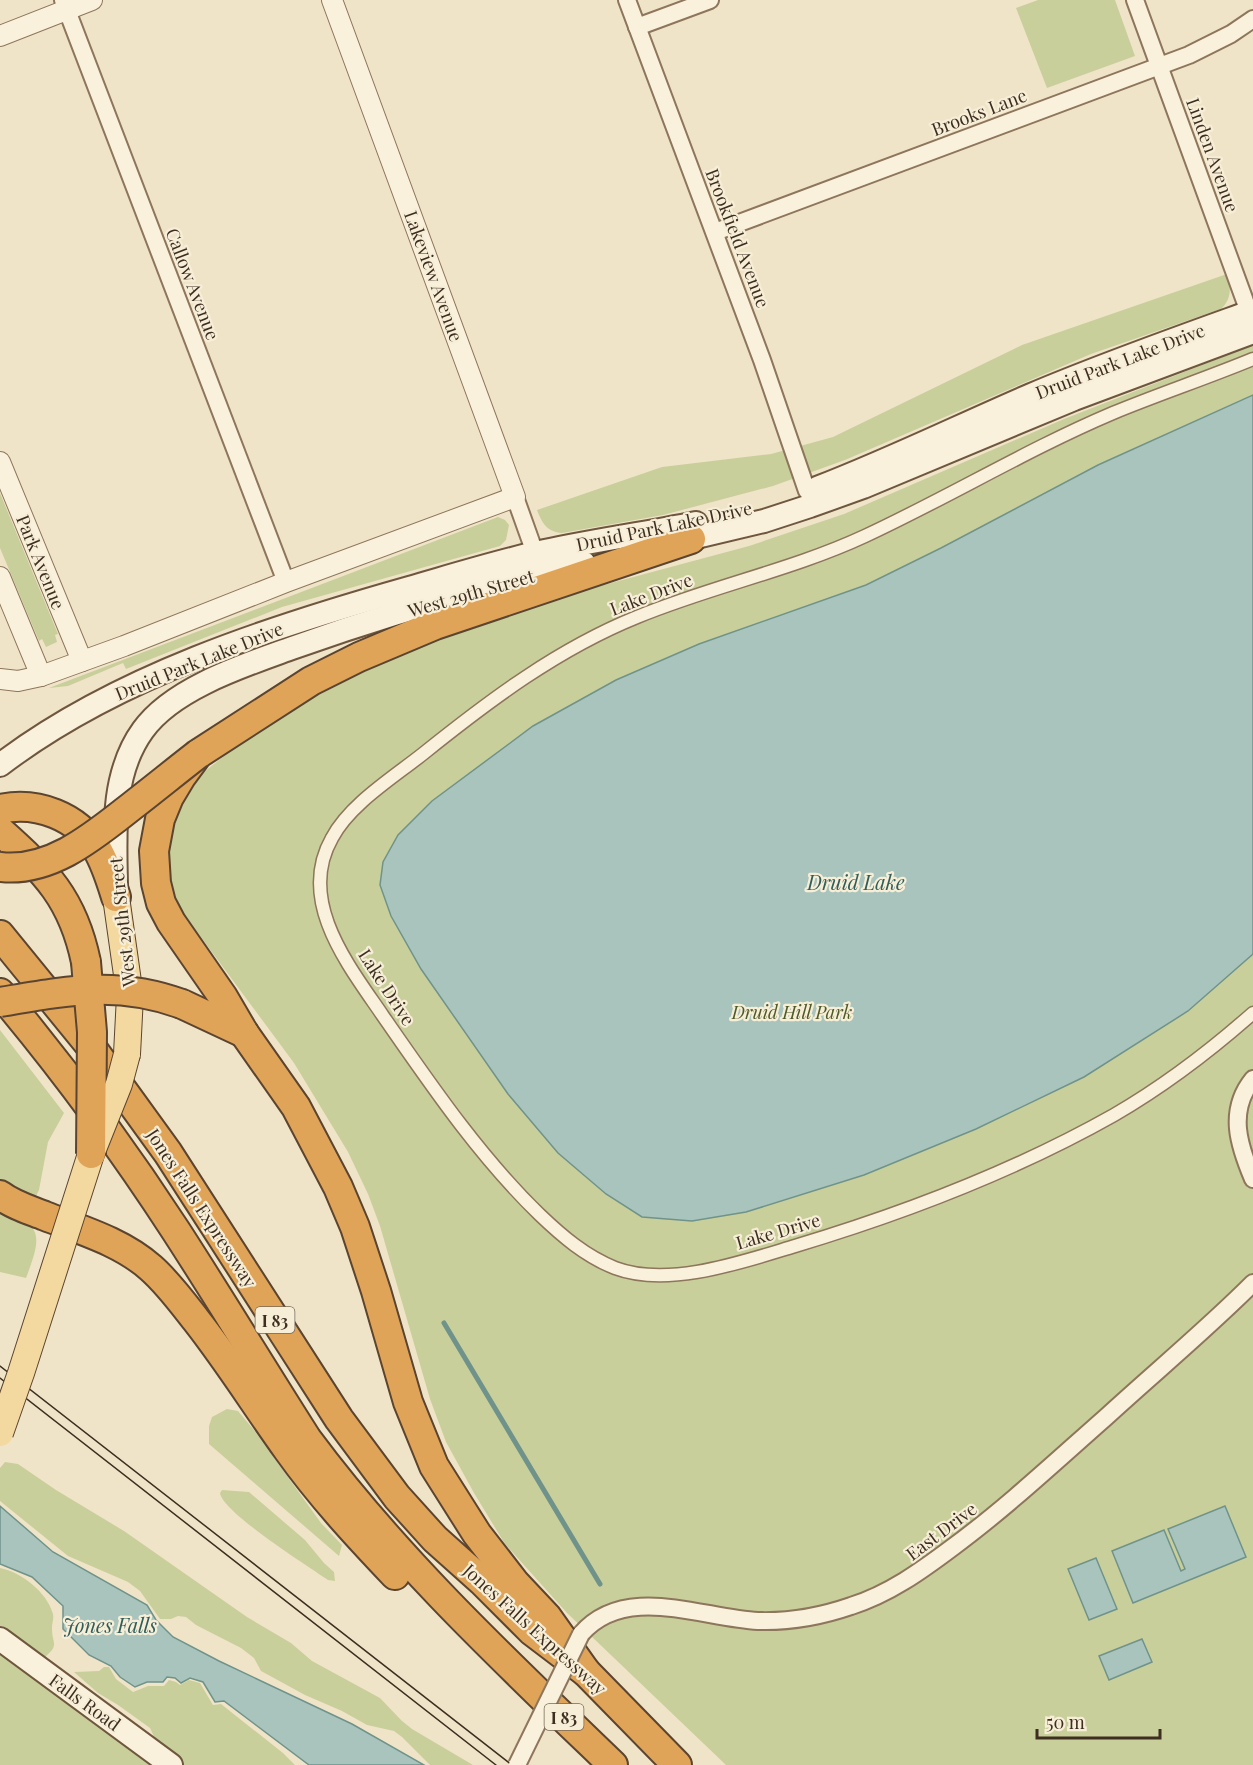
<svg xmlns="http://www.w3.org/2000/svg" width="1253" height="1765" font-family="'Playfair Display',serif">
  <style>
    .green { fill: #c9cf9b }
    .water { fill: #a9c4bc; stroke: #6f938a; stroke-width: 1.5 }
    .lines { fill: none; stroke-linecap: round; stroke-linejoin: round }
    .stream { stroke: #6f938a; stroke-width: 5 }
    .pedestrian-casing { stroke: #8d765c; stroke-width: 15 }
    .minor-casing { stroke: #8d765c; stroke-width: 20 }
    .tertiary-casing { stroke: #8d765c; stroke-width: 22 }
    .secondary-casing { stroke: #6f573f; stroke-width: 26 }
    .primary-casing { stroke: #5b4430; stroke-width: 28 }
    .motorway-casing { stroke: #5b4430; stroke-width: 32 }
    .pedestrian { stroke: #faf1dc; stroke-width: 12 }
    .minor { stroke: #faf1dc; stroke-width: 16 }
    .tertiary { stroke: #faf1dc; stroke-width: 20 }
    .secondary { stroke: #faf1dc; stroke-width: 22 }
    .primary { stroke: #f3d9a0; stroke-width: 26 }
    .motorway { stroke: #e0a458; stroke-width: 28 }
    .tram { stroke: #3d2e20; stroke-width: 1.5 }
    .minor-bridge-casing { stroke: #8d765c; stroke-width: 20; stroke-linecap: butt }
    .primary-bridge-casing { stroke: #5b4430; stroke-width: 28; stroke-linecap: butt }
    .motorway-bridge-casing { stroke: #5b4430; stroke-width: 32; stroke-linecap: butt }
    .minor-bridge { stroke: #faf1dc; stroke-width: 16 }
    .primary-bridge { stroke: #f3d9a0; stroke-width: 26 }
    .motorway-bridge { stroke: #e0a458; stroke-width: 28 }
    .labels { text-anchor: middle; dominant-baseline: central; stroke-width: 4.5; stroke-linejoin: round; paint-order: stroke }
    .shield { fill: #f7eed8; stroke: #756857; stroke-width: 1.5 }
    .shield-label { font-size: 16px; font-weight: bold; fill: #3d2e20 }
    .street-label { font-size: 18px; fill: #3d2e20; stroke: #f7eed8 }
    .park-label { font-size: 18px; font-style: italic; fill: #4d5a26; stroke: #f7eed8 }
    .water-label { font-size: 20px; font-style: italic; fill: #2f5d5a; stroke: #f7eed8 }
  </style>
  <rect width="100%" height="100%" fill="#f0e4c8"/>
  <g class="green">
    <polygon points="1038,0 1115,0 1135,56 1047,88 1016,8"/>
    <path d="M1227 274C1231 287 1232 299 1221 309L1091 354 845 460 773 486 663 515 562 533C547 532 542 523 537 510L662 467 771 454 833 437 1022 345Z"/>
    <polygon points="1253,345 1253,1765 726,1765 567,1613 505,1544 474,1493 446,1442 430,1399 380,1226 368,1194 348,1152 294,1063 180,909 169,877 167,852 173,818 194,780 239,744 290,710 401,652 555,598 749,546 844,514 1064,419"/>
    <polygon points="0,493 58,634 55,635 57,642 46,647 42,639 39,641 0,548"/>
    <polygon points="498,517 505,520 509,525 506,540 500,546 282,607 126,669 123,663 68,686 49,688"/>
    <polygon points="0,1030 64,1113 48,1142 39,1190 32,1204 0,1185"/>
    <path d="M0 1204C42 1228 43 1233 26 1278L0 1272Z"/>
    <polygon points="227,1409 238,1411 254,1430 321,1523 342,1545 339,1556 209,1444 209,1426 212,1417"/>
    <polygon points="5,1462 18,1464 56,1490 124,1531 247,1617 291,1643 312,1661 380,1698 402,1721 412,1729 473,1765 430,1765 402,1737 394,1731 367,1725 342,1711 305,1695 261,1671 254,1658 241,1648 196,1625 186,1617 178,1616 171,1619 160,1619 140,1591 128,1582 68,1556 0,1501 0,1468"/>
    <path d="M222 1490 249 1492 305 1540 324 1563 334 1572 335 1581 328 1580C309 1567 222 1512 220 1493Z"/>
    <path d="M0 1568C21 1572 47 1592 53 1614 54 1619 52 1623 52 1628 52 1645 60 1644 45 1657L32 1653 0 1629Z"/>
    <polygon points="0,1652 154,1765 0,1765"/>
    <polygon points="104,1667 109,1667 116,1679 133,1692 148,1686 164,1686 169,1680 176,1682 180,1685 189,1680 200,1683 213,1705 221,1704 283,1753 295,1765 183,1765 157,1743 150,1728 118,1705 98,1693 74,1672 99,1671"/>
  </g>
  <g class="water">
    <polygon points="1253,395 1253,954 1188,1011 1084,1077 976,1129 864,1175 746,1212 692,1221 642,1217 606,1194 558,1153 508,1094 421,969 391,916 380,885 383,862 398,835 432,801 533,726 616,680 699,644 866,585 941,548 1098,465"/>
    <polygon points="0,1506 53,1552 147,1605 156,1620 173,1637 219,1661 352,1724 424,1765 309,1765 224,1701 215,1702 203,1682 190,1678 181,1683 175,1678 167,1677 163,1682 147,1682 135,1687 120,1677 111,1666 89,1655 63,1629 63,1606 32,1577 0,1564"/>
    <polygon points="1225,1506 1246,1557 1133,1603 1112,1551 1164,1530 1181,1571 1185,1569 1168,1529"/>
    <polygon points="1096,1558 1117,1609 1089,1620 1068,1569"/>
    <polygon points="1142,1639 1152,1662 1109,1680 1099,1656"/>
  </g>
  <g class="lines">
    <polyline class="stream" points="444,1323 600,1584"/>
    <defs>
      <path id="pedestrian" d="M1253 359C1207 378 1159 394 1113 413 1028 449 949 497 865 536 792 570 712 586 637 617 558 649 490 700 424 753 394 777 350 804 332 838 296 901 349 966 383 1016 431 1085 479 1156 540 1215 562 1236 585 1256 615 1268 668 1288 742 1262 795 1246 905 1213 1013 1172 1114 1115 1164 1086 1210 1051 1253 1013"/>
      <g id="minor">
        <polyline points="63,0 286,582"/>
        <polyline points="627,0 762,360 807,491"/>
        <polyline points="1135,0 1253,323"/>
        <polyline points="637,27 710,0"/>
        <polyline points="715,232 1189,55 1231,34 1253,19"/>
        <polyline points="515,497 535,553"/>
        <path d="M1253 1079C1227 1111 1239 1146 1253 1179"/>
        <path d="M581 1634C625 1583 701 1618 758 1621 789 1622 822 1616 851 1606 889 1594 921 1571 953 1547 1007 1507 1055 1462 1105 1418 1154 1373 1206 1330 1253 1283"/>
      </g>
      <g id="tertiary">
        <polyline points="0,36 92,0"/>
        <polyline points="0,462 82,661"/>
        <polyline points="0,577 41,676"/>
        <polyline points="0,679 18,681 41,676 124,646 286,582 515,497 332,0"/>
      </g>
      <g id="secondary">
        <path d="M817 488C890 460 959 426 1031 395 1104 364 1178 338 1253 311"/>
        <polyline points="675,542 764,521 810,506 863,487 1074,399 1253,332"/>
        <path d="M0 765C115 677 271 627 409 588 451 576 493 563 536 553 589 541 643 534 696 523"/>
        <path d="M116 884C115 832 111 774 143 730 173 688 245 665 292 648 387 614 485 586 584 563"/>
        <polyline points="0,1639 171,1765"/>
      </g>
      <polyline id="primary" points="116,897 130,996 127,1054"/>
      <g id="motorway">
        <path d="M0 809C37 801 77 816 97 849 106 864 111 881 116 897"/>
        <path d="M0 831C46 872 73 899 86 962"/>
        <polyline points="0,935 92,1048 168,1153 339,1419 397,1497 435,1539 482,1581 532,1631 586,1672 677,1765"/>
        <path d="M0 993C63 1068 122 1148 176 1231 220 1299 263 1370 307 1439 396 1559 506 1662 613 1765"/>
        <polyline points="182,1004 244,1033"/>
        <path d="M0 1195C13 1205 30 1210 45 1216 81 1230 122 1242 151 1268 168 1283 182 1302 196 1320 229 1362 257 1407 288 1450 320 1495 357 1535 395 1575"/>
        <polyline points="586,1672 547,1617 515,1583 477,1534 434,1466 408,1402 376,1291 355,1227 338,1187 296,1107 244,1033 223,997 171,922 161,903 156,883 154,851 160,819 169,797 181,777 198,754 311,681 359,657 435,625 691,539"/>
      </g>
    </defs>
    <use href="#pedestrian" class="pedestrian-casing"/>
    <use href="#minor" class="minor-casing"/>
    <use href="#tertiary" class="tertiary-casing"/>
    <use href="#secondary" class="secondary-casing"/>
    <use href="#primary" class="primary-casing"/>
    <use href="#motorway" class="motorway-casing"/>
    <use href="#pedestrian" class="pedestrian"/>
    <use href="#minor" class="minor"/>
    <use href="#tertiary" class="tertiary"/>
    <use href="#secondary" class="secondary"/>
    <use href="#primary" class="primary"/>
    <use href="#motorway" class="motorway"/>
    <g class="tram">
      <polyline points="0,1366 512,1765"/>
      <polyline points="0,1378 496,1765"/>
    </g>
    <defs>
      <polyline id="minor-bridge" points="517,1765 581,1634"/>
      <polyline id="primary-bridge" points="0,1433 21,1373 91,1154 119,1084 127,1054"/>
      <g id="motorway-bridge">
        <path d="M0 867C51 873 95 835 132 806 154 789 176 771 198 754"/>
        <polyline points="86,962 92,1032 91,1154"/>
        <path d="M0 1002C66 991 117 980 182 1004"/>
      </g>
    </defs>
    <use href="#minor-bridge" class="minor-bridge-casing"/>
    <use href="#primary-bridge" class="primary-bridge-casing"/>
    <use href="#motorway-bridge" class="motorway-bridge-casing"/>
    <use href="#minor-bridge" class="minor-bridge"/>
    <use href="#primary-bridge" class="primary-bridge"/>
    <use href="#motorway-bridge" class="motorway-bridge"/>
  </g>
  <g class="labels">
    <g class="shield">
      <rect x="255.5" y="1307" width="39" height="26" rx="4.5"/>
      <rect x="544.5" y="1704" width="39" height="26" rx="4.5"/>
    </g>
    <g class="shield-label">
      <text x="275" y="1320">I 83</text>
      <text x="564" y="1717">I 83</text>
    </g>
    <g class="street-label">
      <text transform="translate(979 112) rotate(-21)">Brooks Lane</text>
      <text transform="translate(1213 155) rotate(70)">Linden Avenue</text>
      <text transform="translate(738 238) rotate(69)">Brookfield Avenue</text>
      <text transform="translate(434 276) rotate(70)">Lakeview Avenue</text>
      <text transform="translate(193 284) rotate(69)">Callow Avenue</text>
      <text transform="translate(1120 361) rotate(-21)">Druid Park Lake Drive</text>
      <text transform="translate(664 526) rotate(-12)">Druid Park Lake Drive</text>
      <text transform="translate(41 562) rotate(68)">Park Avenue</text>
      <text transform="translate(471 593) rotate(-16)">West 29th Street</text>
      <text transform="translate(651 594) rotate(-21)">Lake Drive</text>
      <text transform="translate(199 661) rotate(-22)">Druid Park Lake Drive</text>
      <text transform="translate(122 922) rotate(-96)">West 29th Street</text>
      <text transform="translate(387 987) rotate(57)">Lake Drive</text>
      <text transform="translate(202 1208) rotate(57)">Jones Falls Expressway</text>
      <text transform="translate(778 1231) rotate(-16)">Lake Drive</text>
      <text transform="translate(941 1531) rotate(-37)">East Drive</text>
      <text transform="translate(535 1629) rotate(42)">Jones Falls Expressway</text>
      <text transform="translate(85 1702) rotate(36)">Falls Road</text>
    </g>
    <g class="park-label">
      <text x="792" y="1012">Druid Hill Park</text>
    </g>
    <g class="water-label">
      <text x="856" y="881">Druid Lake</text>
      <text x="110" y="1624">Jones Falls</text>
    </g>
  </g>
  <path d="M1037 1729v9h123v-9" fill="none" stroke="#3d2e20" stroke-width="3"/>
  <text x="1046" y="1729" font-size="18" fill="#3d2e20" stroke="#f7eed8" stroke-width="4.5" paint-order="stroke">50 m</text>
</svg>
